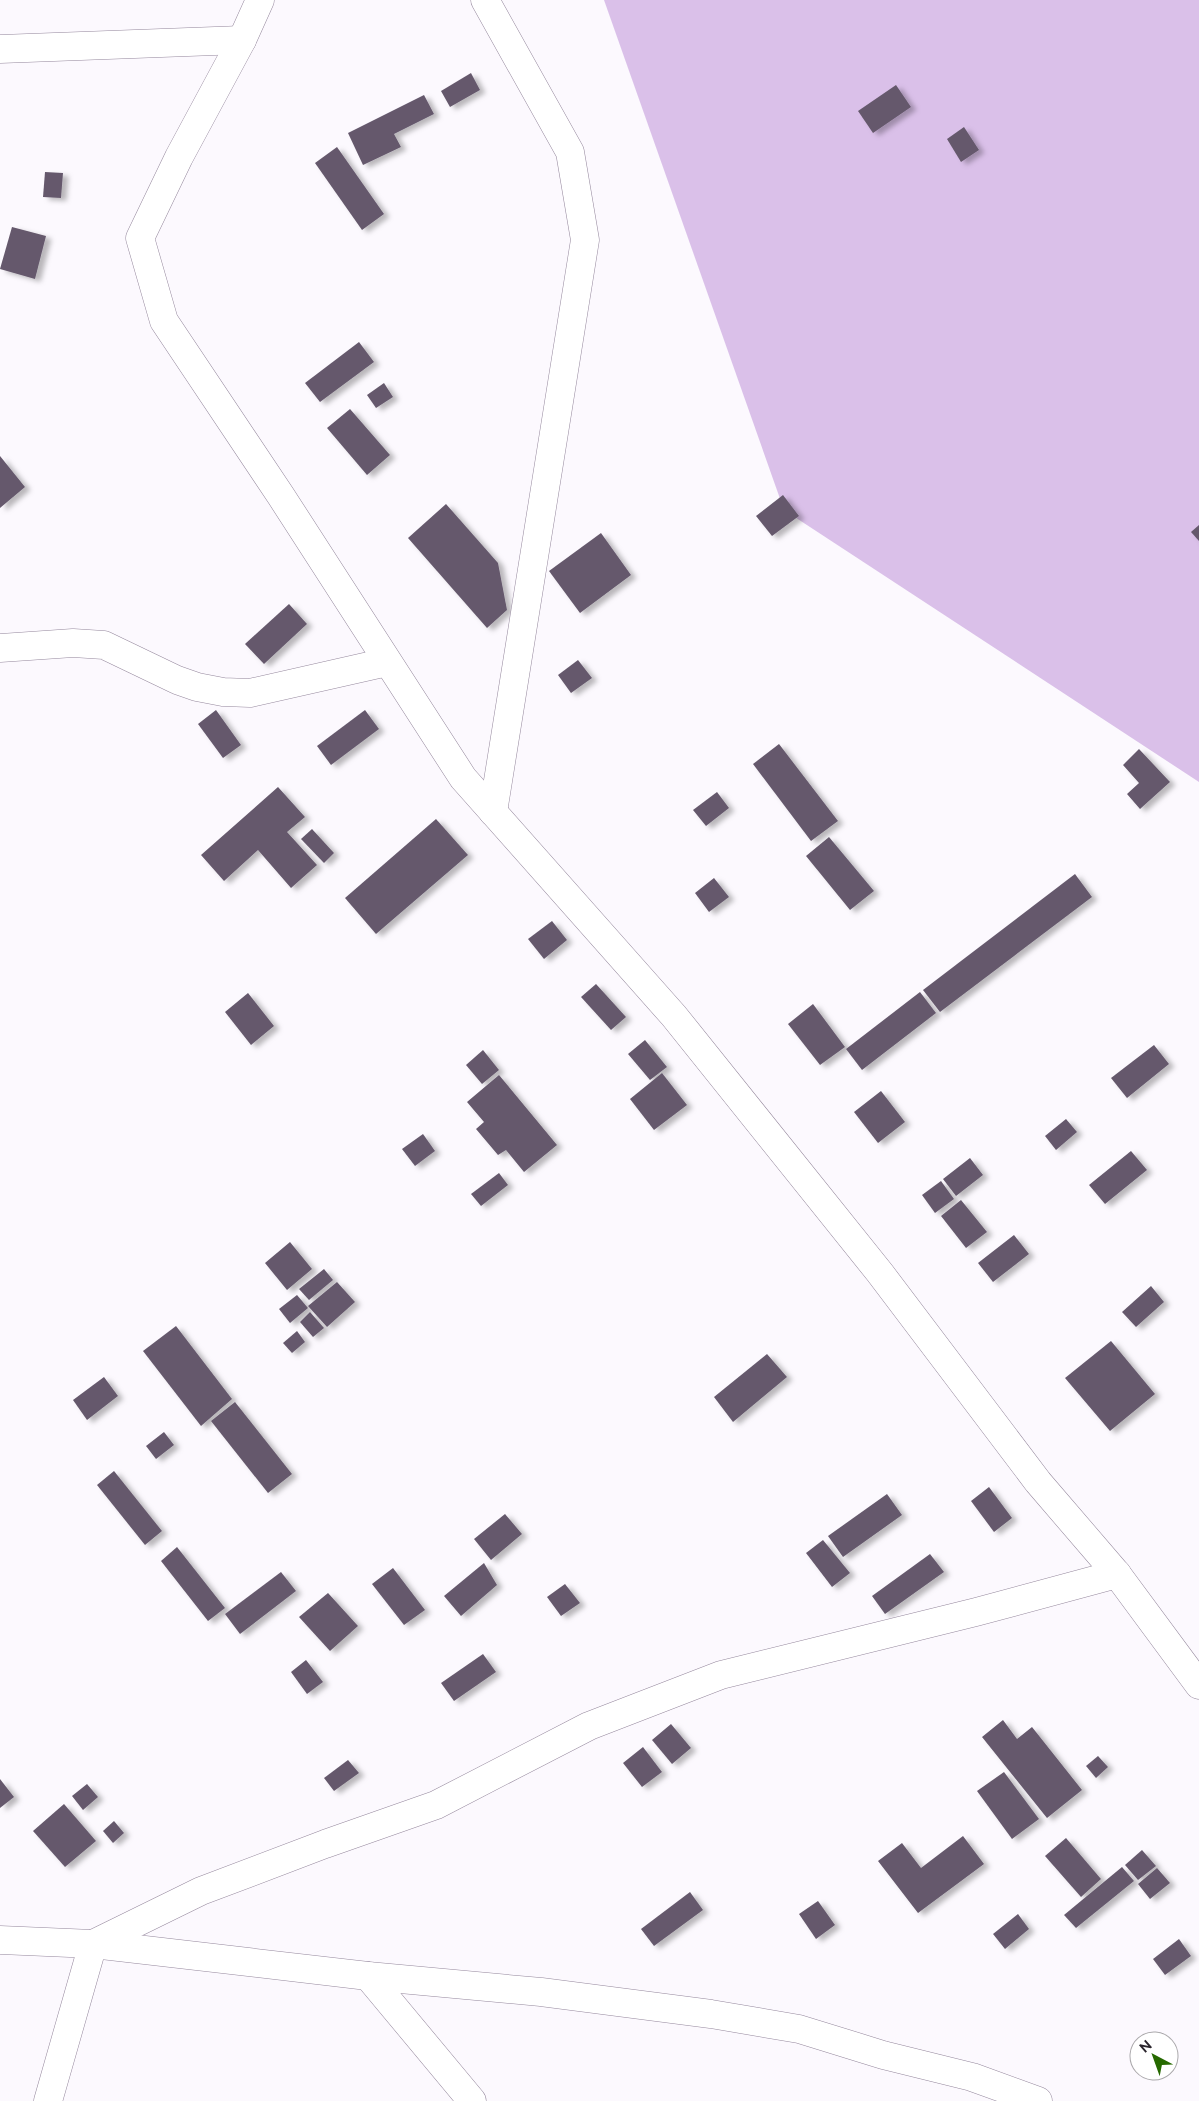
<svg xmlns="http://www.w3.org/2000/svg" width="1199" height="2101" font-family="Raleway,sans-serif">
  <style>
    .forest { fill: #dac0e9 }
    .building { fill: #65596c; filter: url(#shadow) }
    .lines { fill: none; stroke-linecap: round; stroke-linejoin: round }
    .street-casing { stroke: #95889d; stroke-width: 29 }
    .street { stroke: #fff; stroke-width: 28 }
  </style>
  <defs>
    <filter id="shadow"><feDropShadow dx="5.5" dy="3" stdDeviation="2.5" flood-color="#0004"/></filter>
  </defs>
  <rect width="100%" height="100%" fill="#fcf9fe"/>
  <polygon class="forest" points="604,0 1199,0 1199,782 784,510"/>
  <g class="building">
    <polygon points="471,73 480,90 450,107 441,91"/>
    <polygon points="896,85 911,107 873,133 858,111"/>
    <polygon points="424,95 434,114 394,134 401,147 363,165 348,133"/>
    <polygon points="964,127 979,150 961,162 947,139"/>
    <polygon points="337,147 384,214 362,230 315,163"/>
    <polygon points="45,172 63,173 61,198 43,197"/>
    <polygon points="12,227 46,236 35,279 0,269"/>
    <polygon points="359,342 374,362 320,402 305,383"/>
    <polygon points="384,383 393,397 376,408 367,395"/>
    <polygon points="350,409 390,455 367,475 327,428"/>
    <polygon points="0,456 25,487 0,508"/>
    <polygon points="783,495 799,516 772,536 756,516"/>
    <polygon points="446,504 498,563 507,610 487,628 408,538"/>
    <polygon points="1199,525 1199,541 1191,532"/>
    <polygon points="601,533 631,575 580,613 549,571"/>
    <polygon points="289,604 307,624 264,664 245,644"/>
    <polygon points="578,660 592,678 571,693 558,675"/>
    <polygon points="216,710 241,745 223,758 198,724"/>
    <polygon points="365,710 379,729 331,765 317,746"/>
    <polygon points="779,744 838,821 811,841 753,764"/>
    <polygon points="1139,749 1170,782 1140,809 1127,794 1139,783 1123,765"/>
    <polygon points="278,787 305,817 287,832 317,865 291,888 258,850 224,881 201,855"/>
    <polygon points="717,792 729,808 706,826 693,810"/>
    <polygon points="436,819 468,855 376,934 345,898"/>
    <polygon points="312,829 334,853 324,863 301,839"/>
    <polygon points="829,837 874,891 850,910 806,856"/>
    <polygon points="1075,874 1092,897 940,1012 923,990"/>
    <polygon points="714,878 729,897 709,912 695,893"/>
    <polygon points="552,921 567,940 544,959 528,939"/>
    <polygon points="596,984 626,1017 611,1030 581,997"/>
    <polygon points="920,992 936,1013 862,1070 846,1049"/>
    <polygon points="248,993 274,1026 251,1045 225,1012"/>
    <polygon points="813,1004 845,1047 820,1065 788,1024"/>
    <polygon points="645,1040 667,1067 650,1080 628,1054"/>
    <polygon points="1154,1045 1169,1064 1127,1098 1111,1078"/>
    <polygon points="483,1050 499,1070 482,1084 466,1065"/>
    <polygon points="662,1073 687,1105 654,1130 630,1099"/>
    <polygon points="499,1075 557,1145 524,1172 506,1150 498,1155 476,1129 484,1122 467,1102"/>
    <polygon points="881,1091 905,1122 878,1143 854,1112"/>
    <polygon points="1066,1119 1077,1132 1056,1150 1045,1136"/>
    <polygon points="423,1134 435,1151 415,1166 402,1149"/>
    <polygon points="1131,1151 1147,1170 1105,1204 1089,1185"/>
    <polygon points="970,1158 983,1175 956,1196 943,1179"/>
    <polygon points="499,1173 508,1185 481,1206 471,1194"/>
    <polygon points="941,1181 954,1199 935,1213 922,1195"/>
    <polygon points="961,1200 987,1232 966,1248 941,1216"/>
    <polygon points="1014,1235 1029,1254 993,1282 978,1263"/>
    <polygon points="290,1242 312,1269 287,1290 265,1263"/>
    <polygon points="324,1269 333,1280 309,1300 299,1289"/>
    <polygon points="337,1282 355,1302 327,1327 308,1306"/>
    <polygon points="1151,1286 1164,1302 1136,1327 1122,1312"/>
    <polygon points="297,1295 308,1308 290,1323 279,1309"/>
    <polygon points="310,1312 324,1328 313,1337 300,1322"/>
    <polygon points="176,1326 232,1399 201,1426 143,1351"/>
    <polygon points="297,1331 305,1342 292,1353 283,1343"/>
    <polygon points="1111,1341 1155,1394 1110,1431 1065,1378"/>
    <polygon points="767,1354 787,1377 733,1422 714,1397"/>
    <polygon points="104,1377 118,1396 87,1420 73,1400"/>
    <polygon points="235,1402 292,1474 268,1493 211,1421"/>
    <polygon points="164,1432 174,1445 156,1459 146,1446"/>
    <polygon points="114,1471 162,1531 145,1545 97,1485"/>
    <polygon points="989,1487 1012,1518 994,1532 971,1501"/>
    <polygon points="887,1494 902,1515 843,1557 828,1536"/>
    <polygon points="505,1514 522,1534 491,1560 474,1539"/>
    <polygon points="823,1540 850,1573 832,1587 806,1553"/>
    <polygon points="177,1547 225,1608 208,1621 161,1561"/>
    <polygon points="930,1554 944,1572 885,1614 872,1596"/>
    <polygon points="484,1563 497,1585 461,1616 444,1596"/>
    <polygon points="393,1568 425,1610 404,1625 372,1584"/>
    <polygon points="281,1572 296,1591 240,1634 225,1614"/>
    <polygon points="565,1584 580,1603 561,1616 547,1597"/>
    <polygon points="328,1593 358,1626 330,1651 299,1617"/>
    <polygon points="483,1654 496,1672 454,1701 441,1683"/>
    <polygon points="306,1660 323,1682 307,1694 291,1672"/>
    <polygon points="1003,1720 1017,1739 1032,1727 1082,1790 1047,1818 982,1737"/>
    <polygon points="671,1724 691,1748 672,1764 652,1740"/>
    <polygon points="643,1747 662,1772 642,1787 623,1763"/>
    <polygon points="1098,1756 1108,1767 1096,1778 1086,1766"/>
    <polygon points="348,1760 359,1773 334,1791 324,1778"/>
    <polygon points="1004,1772 1039,1819 1012,1839 977,1791"/>
    <polygon points="0,1779 14,1797 0,1808"/>
    <polygon points="87,1784 98,1797 83,1810 72,1796"/>
    <polygon points="64,1804 96,1841 65,1867 33,1831"/>
    <polygon points="114,1821 124,1833 113,1843 103,1831"/>
    <polygon points="963,1836 984,1864 918,1913 878,1861 902,1843 921,1868"/>
    <polygon points="1066,1838 1101,1879 1081,1897 1045,1856"/>
    <polygon points="1142,1850 1156,1866 1138,1880 1125,1865"/>
    <polygon points="1122,1867 1134,1881 1076,1928 1064,1915"/>
    <polygon points="1157,1868 1170,1883 1150,1899 1138,1884"/>
    <polygon points="690,1892 703,1910 654,1946 641,1929"/>
    <polygon points="818,1901 835,1925 816,1939 799,1914"/>
    <polygon points="1018,1914 1029,1929 1005,1949 993,1934"/>
    <polygon points="1179,1939 1191,1956 1165,1975 1153,1959"/>
  </g>
  <g class="lines">
    <defs>
      <g id="street">
        <polyline points="260,0 242,40 179,157 140,238 164,321 281,496 463,778 674,1016 880,1273 1038,1482 1117,1574 1199,1685"/>
        <polyline points="485,0 570,152 585,240 493,812"/>
        <polyline points="0,49 242,40"/>
        <polyline points="0,648 73,643 104,645 177,680 197,687 223,692 250,693 387,662"/>
        <polyline points="0,1940 93,1944 368,1976 541,1992 711,2014 799,2029 883,2055 972,2077 1038,2101"/>
        <polyline points="368,1976 472,2101"/>
        <polyline points="48,2101 93,1944 201,1891 325,1844 436,1805 589,1726 721,1675 976,1612 1117,1574"/>
      </g>
    </defs>
    <use href="#street" class="street-casing"/>
    <use href="#street" class="street"/>
  </g>
  <g transform="translate(1154 2056) rotate(319)"><circle r="24" fill="#ffffff" stroke="#aaa8ab"/>
  <path d="M0-4L9 19L0 12L-9 19Z" fill="#266900"/>
  <text y="-8" font-size="14" font-weight="bold" text-anchor="middle" fill="#2b262e">N</text>
  </g>
</svg>
